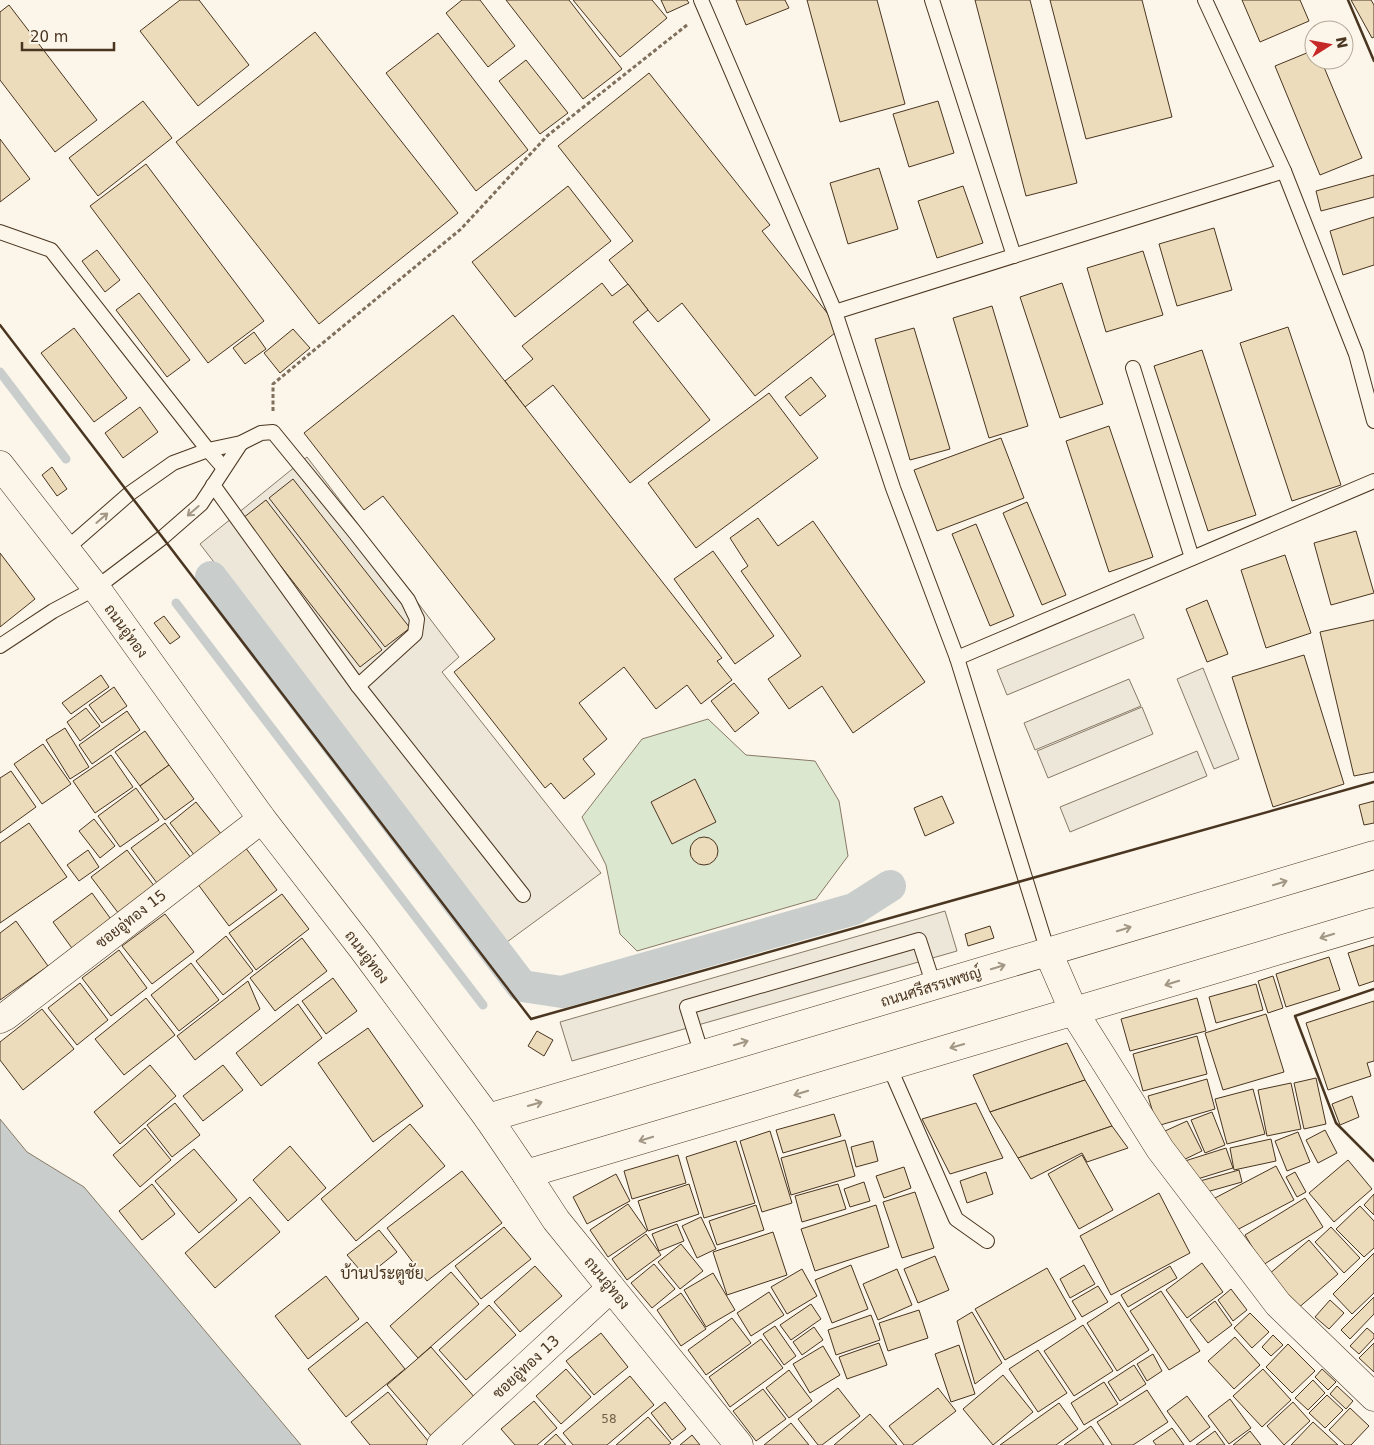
<svg xmlns="http://www.w3.org/2000/svg" width="1374" height="1445" font-family="'DejaVu Sans',Sarabun,sans-serif">
  <style>
    .green { fill: #dce7d0; stroke: #887966 }
    .parking { fill: #ede7d9; stroke: #887966 }
    .water { fill: #c9cecd; stroke: #887966 }
    .lines { fill: none; stroke-linecap: round; stroke-linejoin: round }
    .stream { stroke: #c9cecd; stroke-width: 9 }
    .canal { stroke: #c9cecd; stroke-width: 32 }
    .building { fill: #ecdcbc; stroke: #4a3520 }
    .lane-casing { stroke: #4a3520; stroke-width: 16 }
    .street-casing { stroke: #4a3520; stroke-width: 29 }
    .secondary-casing { stroke: #4a3520; stroke-width: 29 }
    .primary-casing { stroke: #4a3520; stroke-width: 29 }
    .path { stroke: #7f6f5c; stroke-width: 3; stroke-dasharray: 4 2.5; stroke-linecap: butt }
    .lane { stroke: #fbf6e9; stroke-width: 14 }
    .street { stroke: #fbf6e9; stroke-width: 28 }
    .secondary { stroke: #fbf6e9; stroke-width: 28 }
    .primary { stroke: #fbf6e9; stroke-width: 28 }
    .wall { stroke: #4a3520; stroke-width: 2.5 }
    .oneway { stroke: #a29684 }
    .labels { text-anchor: middle; dominant-baseline: central; stroke-width: 4; stroke-linejoin: round; paint-order: stroke }
    .number-label { font-size: 12px; fill: #725f47 }
    .street-label { font-size: 15px; fill: #4a3520; stroke: #fbf6e9 }
    .neighbourhood-label { font-size: 16px; fill: #4a3520; stroke: #fbf6e9 }
  </style>
  <rect width="100%" height="100%" fill="#fbf6e9"/>
  <polygon class="green" points="708,719 746,755 815,761 839,801 848,856 816,899 637,951 620,934 606,865 582,817 642,739"/>
  <g class="parking">
    <polygon points="307,457 459,657 442,672 601,873 507,942 200,544"/>
    <polygon points="1134,614 1144,638 1007,695 997,670"/>
    <polygon points="1203,668 1239,759 1214,769 1177,679"/>
    <polygon points="1129,679 1141,706 1035,750 1024,723"/>
    <polygon points="1142,707 1153,734 1048,778 1037,751"/>
    <polygon points="1197,751 1207,776 1070,832 1060,807"/>
    <polygon points="945,911 957,951 572,1061 560,1022"/>
  </g>
  <polygon class="water" points="0,1119 27,1152 84,1187 301,1445 0,1445"/>
  <g class="lines">
    <g class="stream">
      <polyline points="0,372 66,459"/>
      <polyline points="176,603 483,1005"/>
    </g>
    <polyline class="canal" points="211,577 522,986 562,992 854,909 890,886"/>
  </g>
  <g class="building">
    <polygon points="180,0 199,0 249,65 198,106 140,31"/>
    <polygon points="462,0 480,0 515,46 488,67 446,13"/>
    <polygon points="506,0 569,0 622,69 583,99"/>
    <polygon points="573,0 652,0 667,18 620,57"/>
    <polygon points="661,0 687,0 689,3 667,13"/>
    <polygon points="736,0 785,0 789,8 746,25"/>
    <polygon points="807,0 877,0 905,104 840,122"/>
    <polygon points="975,0 1030,0 1077,183 1026,196"/>
    <polygon points="1050,0 1142,0 1172,117 1086,139"/>
    <polygon points="1242,0 1300,0 1309,21 1260,42"/>
    <polygon points="1351,0 1371,0 1374,5 1374,37 1372,38"/>
    <polygon points="9,5 97,120 55,152 0,80 0,12"/>
    <polygon points="315,32 458,213 319,324 176,142"/>
    <polygon points="438,33 528,150 476,191 386,73"/>
    <polygon points="1314,50 1314,60 1321,60 1362,158 1320,175 1275,66"/>
    <polygon points="526,60 568,113 540,134 499,81"/>
    <polygon points="649,73 770,225 762,231 840,329 755,396 682,303 658,322 648,310 609,260 633,241 558,146"/>
    <polygon points="143,101 172,138 98,196 69,158"/>
    <polygon points="938,101 954,153 909,167 893,114"/>
    <polygon points="0,139 30,179 0,202"/>
    <polygon points="146,164 264,321 208,363 90,206"/>
    <polygon points="879,168 898,229 848,244 830,183"/>
    <polygon points="1374,175 1374,197 1321,211 1316,191"/>
    <polygon points="568,186 611,241 515,317 472,262"/>
    <polygon points="963,186 983,243 937,258 918,201"/>
    <polygon points="1374,217 1374,265 1343,275 1330,231"/>
    <polygon points="1214,228 1232,290 1177,306 1159,244"/>
    <polygon points="97,250 120,280 105,292 82,261"/>
    <polygon points="1143,251 1163,315 1106,332 1087,268"/>
    <polygon points="602,283 612,296 628,284 648,310 633,322 710,420 630,483 553,385 525,407 505,381 533,359 522,346"/>
    <polygon points="1062,283 1103,404 1060,418 1020,297"/>
    <polygon points="139,293 190,360 167,377 116,310"/>
    <polygon points="992,306 1028,426 989,438 953,318"/>
    <polygon points="453,315 722,658 717,661 732,680 701,704 687,685 656,709 624,667 579,703 607,739 583,759 595,774 564,799 551,783 545,788 454,672 495,639 383,496 364,510 304,433"/>
    <polygon points="1288,327 1341,485 1292,501 1240,343"/>
    <polygon points="74,328 127,398 94,422 41,353"/>
    <polygon points="914,328 950,449 910,460 875,339"/>
    <polygon points="293,329 310,348 280,373 264,353"/>
    <polygon points="254,332 266,349 245,364 233,348"/>
    <polygon points="1202,350 1256,515 1208,531 1154,366"/>
    <polygon points="811,377 826,396 800,416 785,397"/>
    <polygon points="769,393 818,458 696,548 648,483"/>
    <polygon points="140,407 158,432 123,458 105,433"/>
    <polygon points="1109,426 1153,557 1109,572 1066,441"/>
    <polygon points="1001,438 1024,498 937,531 914,470"/>
    <polygon points="52,467 67,489 57,496 42,475"/>
    <polygon points="293,479 410,628 385,647 269,498"/>
    <polygon points="266,500 382,650 360,667 243,518"/>
    <polygon points="1027,502 1066,595 1042,605 1003,513"/>
    <polygon points="758,518 778,546 813,521 925,682 853,733 822,686 789,709 768,679 801,656 741,571 748,566 730,538"/>
    <polygon points="976,524 1014,616 990,626 952,534"/>
    <polygon points="1356,531 1374,593 1331,605 1314,543"/>
    <polygon points="713,551 774,636 735,664 674,579"/>
    <polygon points="0,553 35,599 0,627"/>
    <polygon points="1285,555 1311,633 1266,648 1241,570"/>
    <polygon points="1207,600 1228,654 1207,662 1186,609"/>
    <polygon points="164,616 180,637 170,644 154,623"/>
    <polygon points="1374,620 1374,772 1354,776 1320,632"/>
    <polygon points="1304,655 1344,784 1273,807 1232,677"/>
    <polygon points="101,675 109,687 71,714 62,703"/>
    <polygon points="734,683 759,713 735,732 711,701"/>
    <polygon points="114,687 127,706 102,723 89,705"/>
    <polygon points="86,708 100,726 80,741 67,722"/>
    <polygon points="127,711 140,730 92,764 79,745"/>
    <polygon points="65,728 89,767 70,779 46,740"/>
    <polygon points="145,731 169,765 140,786 115,752"/>
    <polygon points="43,744 71,784 42,804 14,764"/>
    <polygon points="111,755 133,787 95,813 73,781"/>
    <polygon points="169,765 194,799 165,820 140,786"/>
    <polygon points="11,771 36,807 0,833 0,778"/>
    <polygon points="695,779 716,822 672,844 651,802"/>
    <polygon points="136,788 159,820 120,847 98,816"/>
    <polygon points="942,796 954,823 925,836 914,808"/>
    <polygon points="1374,801 1374,823 1364,825 1359,805"/>
    <polygon points="196,802 222,835 195,856 170,823"/>
    <polygon points="94,819 115,846 100,858 79,831"/>
    <polygon points="29,823 67,877 0,923 0,843"/>
    <polygon points="165,823 191,858 157,883 131,848"/>
    <circle cx="704" cy="851" r="14"/>
    <polygon points="245,847 277,890 229,926 197,883"/>
    <polygon points="88,850 99,867 79,881 67,865"/>
    <polygon points="127,850 155,887 119,914 91,877"/>
    <polygon points="92,893 113,922 74,951 53,922"/>
    <polygon points="282,894 309,929 256,970 229,933"/>
    <polygon points="165,914 194,952 152,984 122,946"/>
    <polygon points="16,921 48,966 0,1000 0,933"/>
    <polygon points="990,926 994,938 968,946 965,934"/>
    <polygon points="226,936 253,971 223,995 196,961"/>
    <polygon points="302,938 327,971 275,1011 250,978"/>
    <polygon points="1374,945 1374,981 1359,986 1348,953"/>
    <polygon points="119,950 147,988 111,1016 82,978"/>
    <polygon points="1329,957 1340,990 1286,1007 1276,974"/>
    <polygon points="191,963 219,1000 179,1031 151,995"/>
    <polygon points="1273,976 1283,1008 1268,1013 1258,981"/>
    <polygon points="333,978 357,1011 326,1034 302,1001"/>
    <polygon points="248,981 260,1009 195,1060 177,1036"/>
    <polygon points="80,983 108,1020 77,1045 48,1008"/>
    <polygon points="1256,984 1263,1010 1216,1023 1209,997"/>
    <polygon points="146,998 175,1035 124,1075 95,1039"/>
    <polygon points="1197,998 1206,1031 1130,1051 1121,1019"/>
    <polygon points="1374,1001 1374,1061 1367,1063 1371,1076 1328,1090 1306,1023"/>
    <polygon points="298,1004 322,1038 261,1086 236,1053"/>
    <polygon points="42,1009 74,1049 23,1090 0,1060 0,1042"/>
    <polygon points="1266,1014 1284,1072 1223,1090 1205,1033"/>
    <polygon points="368,1028 423,1106 373,1142 318,1063"/>
    <polygon points="537,1031 553,1040 544,1056 528,1046"/>
    <polygon points="1197,1036 1207,1074 1143,1091 1133,1054"/>
    <polygon points="1067,1043 1085,1080 990,1112 973,1075"/>
    <polygon points="150,1065 176,1096 120,1144 94,1112"/>
    <polygon points="223,1065 243,1090 203,1121 183,1096"/>
    <polygon points="1316,1078 1326,1124 1304,1129 1294,1083"/>
    <polygon points="1207,1079 1215,1109 1157,1126 1148,1096"/>
    <polygon points="1085,1080 1112,1126 1018,1158 990,1112"/>
    <polygon points="1291,1083 1301,1129 1267,1136 1258,1090"/>
    <polygon points="1253,1089 1265,1134 1227,1144 1215,1099"/>
    <polygon points="1352,1096 1359,1117 1340,1125 1332,1104"/>
    <polygon points="175,1103 200,1135 172,1157 147,1125"/>
    <polygon points="976,1103 1003,1158 950,1174 922,1119"/>
    <polygon points="1212,1112 1225,1145 1205,1153 1191,1120"/>
    <polygon points="834,1114 841,1136 783,1153 776,1130"/>
    <polygon points="1187,1121 1202,1151 1179,1162 1165,1131"/>
    <polygon points="410,1124 445,1166 356,1241 321,1199"/>
    <polygon points="1112,1126 1128,1148 1087,1162 1082,1153 1031,1179 1018,1158"/>
    <polygon points="145,1128 171,1160 140,1187 113,1155"/>
    <polygon points="1325,1130 1337,1153 1318,1163 1306,1140"/>
    <polygon points="770,1131 792,1203 762,1212 740,1141"/>
    <polygon points="1298,1132 1310,1162 1287,1171 1275,1141"/>
    <polygon points="1271,1139 1276,1161 1234,1170 1230,1148"/>
    <polygon points="845,1140 855,1176 791,1195 781,1158"/>
    <polygon points="736,1141 755,1203 704,1218 686,1157"/>
    <polygon points="873,1141 878,1161 856,1167 851,1147"/>
    <polygon points="290,1146 326,1188 288,1221 253,1180"/>
    <polygon points="1226,1148 1233,1168 1191,1181 1185,1161"/>
    <polygon points="194,1149 237,1200 199,1233 155,1181"/>
    <polygon points="678,1155 686,1183 632,1199 624,1171"/>
    <polygon points="1082,1155 1113,1210 1079,1229 1048,1174"/>
    <polygon points="1348,1160 1372,1189 1334,1222 1309,1193"/>
    <polygon points="1276,1166 1294,1200 1233,1232 1215,1198"/>
    <polygon points="904,1167 911,1188 884,1198 876,1176"/>
    <polygon points="1239,1170 1242,1182 1203,1193 1200,1181"/>
    <polygon points="462,1171 502,1223 427,1281 387,1228"/>
    <polygon points="986,1172 993,1194 967,1203 960,1181"/>
    <polygon points="1295,1172 1306,1192 1297,1197 1286,1177"/>
    <polygon points="616,1174 630,1201 587,1224 573,1197"/>
    <polygon points="864,1182 870,1201 850,1207 844,1189"/>
    <polygon points="152,1184 175,1214 142,1240 119,1211"/>
    <polygon points="689,1184 699,1214 648,1231 638,1201"/>
    <polygon points="838,1184 846,1209 802,1222 795,1196"/>
    <polygon points="915,1192 934,1248 902,1258 883,1202"/>
    <polygon points="1159,1193 1190,1253 1111,1295 1080,1236"/>
    <polygon points="1374,1194 1374,1215 1364,1205"/>
    <polygon points="250,1197 280,1232 215,1288 185,1253"/>
    <polygon points="1305,1198 1323,1227 1263,1265 1245,1235"/>
    <polygon points="628,1204 647,1231 608,1257 590,1230"/>
    <polygon points="756,1205 764,1230 717,1245 709,1221"/>
    <polygon points="876,1205 889,1247 815,1271 801,1229"/>
    <polygon points="1360,1206 1374,1221 1374,1248 1364,1257 1336,1229"/>
    <polygon points="701,1217 716,1249 697,1258 682,1226"/>
    <polygon points="677,1224 684,1241 659,1251 652,1234"/>
    <polygon points="504,1227 531,1259 481,1299 455,1266"/>
    <polygon points="1331,1227 1360,1258 1344,1273 1315,1242"/>
    <polygon points="379,1230 397,1252 366,1277 347,1255"/>
    <polygon points="773,1232 787,1275 727,1295 713,1252"/>
    <polygon points="646,1234 661,1255 627,1280 612,1259"/>
    <polygon points="1309,1240 1338,1274 1297,1309 1268,1275"/>
    <polygon points="681,1244 703,1271 680,1289 658,1262"/>
    <polygon points="1374,1253 1374,1293 1352,1314 1333,1294"/>
    <polygon points="935,1256 949,1290 918,1303 904,1269"/>
    <polygon points="1202,1263 1223,1292 1187,1318 1166,1290"/>
    <polygon points="654,1264 675,1289 652,1308 631,1283"/>
    <polygon points="851,1265 868,1309 832,1323 815,1280"/>
    <polygon points="1084,1265 1095,1284 1070,1298 1060,1279"/>
    <polygon points="535,1266 562,1296 520,1332 494,1302"/>
    <polygon points="1170,1266 1177,1278 1128,1307 1121,1295"/>
    <polygon points="1047,1268 1076,1319 1005,1360 975,1309"/>
    <polygon points="802,1269 817,1296 787,1314 771,1287"/>
    <polygon points="897,1269 912,1305 878,1320 863,1284"/>
    <polygon points="451,1272 479,1304 418,1358 390,1326"/>
    <polygon points="713,1273 735,1310 706,1327 684,1290"/>
    <polygon points="326,1276 359,1319 308,1359 275,1316"/>
    <polygon points="1098,1286 1108,1302 1082,1317 1072,1301"/>
    <polygon points="1231,1289 1247,1310 1233,1321 1218,1300"/>
    <polygon points="1161,1291 1200,1351 1169,1370 1130,1311"/>
    <polygon points="769,1292 784,1315 751,1336 737,1313"/>
    <polygon points="681,1293 706,1329 681,1346 657,1310"/>
    <polygon points="1374,1297 1374,1314 1350,1339 1341,1330"/>
    <polygon points="1330,1300 1344,1313 1329,1329 1315,1317"/>
    <polygon points="1215,1301 1232,1325 1208,1343 1190,1320"/>
    <polygon points="1119,1302 1149,1350 1117,1371 1087,1323"/>
    <polygon points="811,1304 821,1319 791,1340 780,1325"/>
    <polygon points="489,1305 516,1335 466,1380 439,1350"/>
    <polygon points="919,1310 928,1338 888,1351 879,1323"/>
    <polygon points="972,1312 1002,1363 975,1384 957,1321"/>
    <polygon points="1250,1313 1269,1332 1252,1348 1234,1328"/>
    <polygon points="871,1315 880,1340 836,1355 828,1330"/>
    <polygon points="732,1318 751,1343 706,1375 688,1350"/>
    <polygon points="367,1322 405,1369 346,1417 308,1369"/>
    <polygon points="1083,1325 1113,1371 1074,1396 1044,1351"/>
    <polygon points="775,1326 796,1356 784,1365 763,1334"/>
    <polygon points="814,1327 823,1340 802,1355 793,1342"/>
    <polygon points="1367,1328 1374,1334 1374,1338 1359,1354 1350,1346"/>
    <polygon points="601,1333 628,1367 594,1395 566,1361"/>
    <polygon points="1273,1335 1283,1345 1271,1356 1262,1347"/>
    <polygon points="1235,1337 1260,1365 1234,1389 1208,1361"/>
    <polygon points="761,1339 783,1368 730,1407 709,1377"/>
    <polygon points="879,1343 887,1365 847,1379 839,1357"/>
    <polygon points="1374,1343 1374,1372 1359,1358"/>
    <polygon points="1288,1344 1315,1371 1292,1393 1266,1367"/>
    <polygon points="959,1345 975,1394 951,1402 935,1354"/>
    <polygon points="823,1346 840,1375 810,1393 793,1364"/>
    <polygon points="431,1347 476,1399 432,1437 387,1385"/>
    <polygon points="1038,1350 1067,1393 1038,1412 1009,1369"/>
    <polygon points="1153,1354 1162,1371 1147,1381 1137,1364"/>
    <polygon points="1134,1365 1146,1384 1120,1401 1108,1382"/>
    <polygon points="566,1369 591,1397 561,1424 536,1396"/>
    <polygon points="1263,1369 1291,1400 1262,1427 1233,1396"/>
    <polygon points="1322,1369 1336,1382 1328,1390 1315,1377"/>
    <polygon points="789,1370 812,1401 789,1418 766,1388"/>
    <polygon points="1003,1375 1033,1412 993,1445 963,1409"/>
    <polygon points="630,1376 654,1405 607,1445 573,1445 563,1433"/>
    <polygon points="1313,1380 1325,1393 1308,1410 1295,1398"/>
    <polygon points="1104,1382 1118,1404 1084,1425 1071,1403"/>
    <polygon points="1337,1386 1353,1401 1346,1409 1330,1394"/>
    <polygon points="838,1388 860,1416 822,1445 818,1445 798,1419"/>
    <polygon points="938,1388 956,1411 912,1445 904,1445 889,1426"/>
    <polygon points="763,1389 786,1419 756,1441 733,1411"/>
    <polygon points="1147,1390 1168,1422 1133,1445 1112,1445 1097,1422"/>
    <polygon points="388,1392 429,1442 426,1445 370,1445 351,1422"/>
    <polygon points="1327,1395 1343,1410 1325,1428 1309,1413"/>
    <polygon points="1187,1396 1210,1427 1190,1442 1167,1411"/>
    <polygon points="1230,1399 1251,1428 1229,1444 1208,1416"/>
    <polygon points="534,1401 557,1428 537,1445 515,1445 501,1429"/>
    <polygon points="665,1402 686,1429 672,1440 651,1413"/>
    <polygon points="1293,1402 1310,1421 1284,1445 1267,1426"/>
    <polygon points="1059,1403 1078,1429 1056,1445 1000,1445"/>
    <polygon points="1350,1408 1369,1426 1351,1445 1345,1445 1329,1430"/>
    <polygon points="870,1414 897,1445 834,1445"/>
    <polygon points="648,1417 671,1443 668,1445 616,1445"/>
    <polygon points="1313,1422 1338,1445 1291,1445"/>
    <polygon points="791,1423 809,1445 764,1445"/>
    <polygon points="1091,1426 1104,1445 1064,1445"/>
    <polygon points="1172,1428 1184,1445 1156,1445 1153,1441"/>
    <polygon points="1215,1431 1225,1445 1196,1445"/>
    <polygon points="1250,1431 1261,1445 1233,1445"/>
    <polygon points="556,1434 566,1445 544,1445"/>
    <polygon points="692,1435 700,1445 680,1445"/>
  </g>
  <g class="lines">
    <defs>
      <g id="lane">
        <polyline points="701,0 835,312 893,488 957,658 1048,952"/>
        <polyline points="932,0 1014,256"/>
        <polyline points="1205,0 1284,171 1356,354 1374,421"/>
        <polyline points="0,232 51,250 208,450 224,468"/>
        <polyline points="835,312 1284,171"/>
        <polyline points="1133,368 1192,558"/>
        <polyline points="213,485 358,686 523,895"/>
        <polyline points="65,550 129,494 173,463 208,450 241,443 261,433 273,432 353,530 408,600 417,619 415,634 358,686"/>
        <polyline points="0,646 53,611 96,588 162,538 201,504 241,443"/>
        <polyline points="957,658 1374,481"/>
        <polyline points="702,1055 687,1007 919,940 934,986"/>
        <polyline points="889,1066 956,1219 987,1241"/>
      </g>
      <g id="street">
        <polyline points="1048,952 1074,1012 1160,1149 1278,1304 1374,1397"/>
        <polyline points="0,1019 6,1016 262,819"/>
        <polyline points="441,1445 611,1288"/>
      </g>
      <polyline id="secondary" points="526,1174 556,1220 739,1445"/>
      <g id="primary">
        <polyline points="0,465 96,588 262,819 362,948 488,1118 526,1174 1374,922"/>
        <polyline points="488,1118 1374,855"/>
      </g>
    </defs>
    <use href="#lane" class="lane-casing"/>
    <use href="#street" class="street-casing"/>
    <use href="#secondary" class="secondary-casing"/>
    <use href="#primary" class="primary-casing"/>
    <polyline class="path" points="273,411 273,384 461,229 547,136 687,25"/>
    <use href="#lane" class="lane"/>
    <use href="#street" class="street"/>
    <use href="#secondary" class="secondary"/>
    <use href="#primary" class="primary"/>
    <g class="wall">
      <polyline points="1348,0 1374,61"/>
      <polyline points="0,325 531,1019 1374,782"/>
      <polyline points="1374,989 1295,1016 1336,1123 1374,1161"/>
    </g>
  </g>
  <defs><path id="oneway-shaft" d="M-6 0H5M1.5-3L5.5 0L1.5 3" fill="none" stroke-width="1.6" stroke-linecap="round" stroke-linejoin="round" transform="scale(1.25)"/></defs>
  <g class="oneway">
    <use href="#oneway-shaft" transform="translate(193 511) rotate(139)"/>
    <use href="#oneway-shaft" transform="translate(102 518) rotate(-41)"/>
    <use href="#oneway-shaft" transform="translate(1280 883) rotate(-17)"/>
    <use href="#oneway-shaft" transform="translate(1124 929) rotate(-17)"/>
    <use href="#oneway-shaft" transform="translate(1327 936) rotate(163)"/>
    <use href="#oneway-shaft" transform="translate(998 967) rotate(-17)"/>
    <use href="#oneway-shaft" transform="translate(1172 983) rotate(163)"/>
    <use href="#oneway-shaft" transform="translate(741 1043) rotate(-17)"/>
    <use href="#oneway-shaft" transform="translate(957 1046) rotate(164)"/>
    <use href="#oneway-shaft" transform="translate(801 1093) rotate(163)"/>
    <use href="#oneway-shaft" transform="translate(535 1104) rotate(-16)"/>
    <use href="#oneway-shaft" transform="translate(646 1139) rotate(163)"/>
  </g>
  <g class="labels">
    <g class="number-label">
      <text x="609" y="1419">58</text>
    </g>
    <g class="street-label">
      <text transform="translate(126 631) rotate(54)">ถนนอู่ทอง</text>
      <text transform="translate(131 919) rotate(-38)">ซอยอู่ทอง 15</text>
      <text transform="translate(367 957) rotate(53)">ถนนอู่ทอง</text>
      <text transform="translate(931 987) rotate(-17)">ถนนศรีสรรเพชญ์</text>
      <text transform="translate(607 1283) rotate(51)">ถนนอู่ทอง</text>
      <text transform="translate(526 1367) rotate(-43)">ซอยอู่ทอง 13</text>
    </g>
    <g class="neighbourhood-label">
      <text x="382" y="1273">บ้านประตูชัย</text>
    </g>
  </g>
  <g transform="translate(1329 45) rotate(79)"><circle r="24" fill="#fbf6e9" stroke="#b4a999"/>
  <path d="M0-4L9 19L0 12L-9 19Z" fill="#c62828"/>
  <text y="-8" font-size="14" font-weight="bold" text-anchor="middle" fill="#4a3520">N</text>
  </g>
  <path d="M22 42v8h92v-8" fill="none" stroke="#4a3520" stroke-width="2.5"/>
  <text x="30" y="42" font-size="15" fill="#4a3520" stroke="#fbf6e9" stroke-width="4" paint-order="stroke">20 m</text>
</svg>
